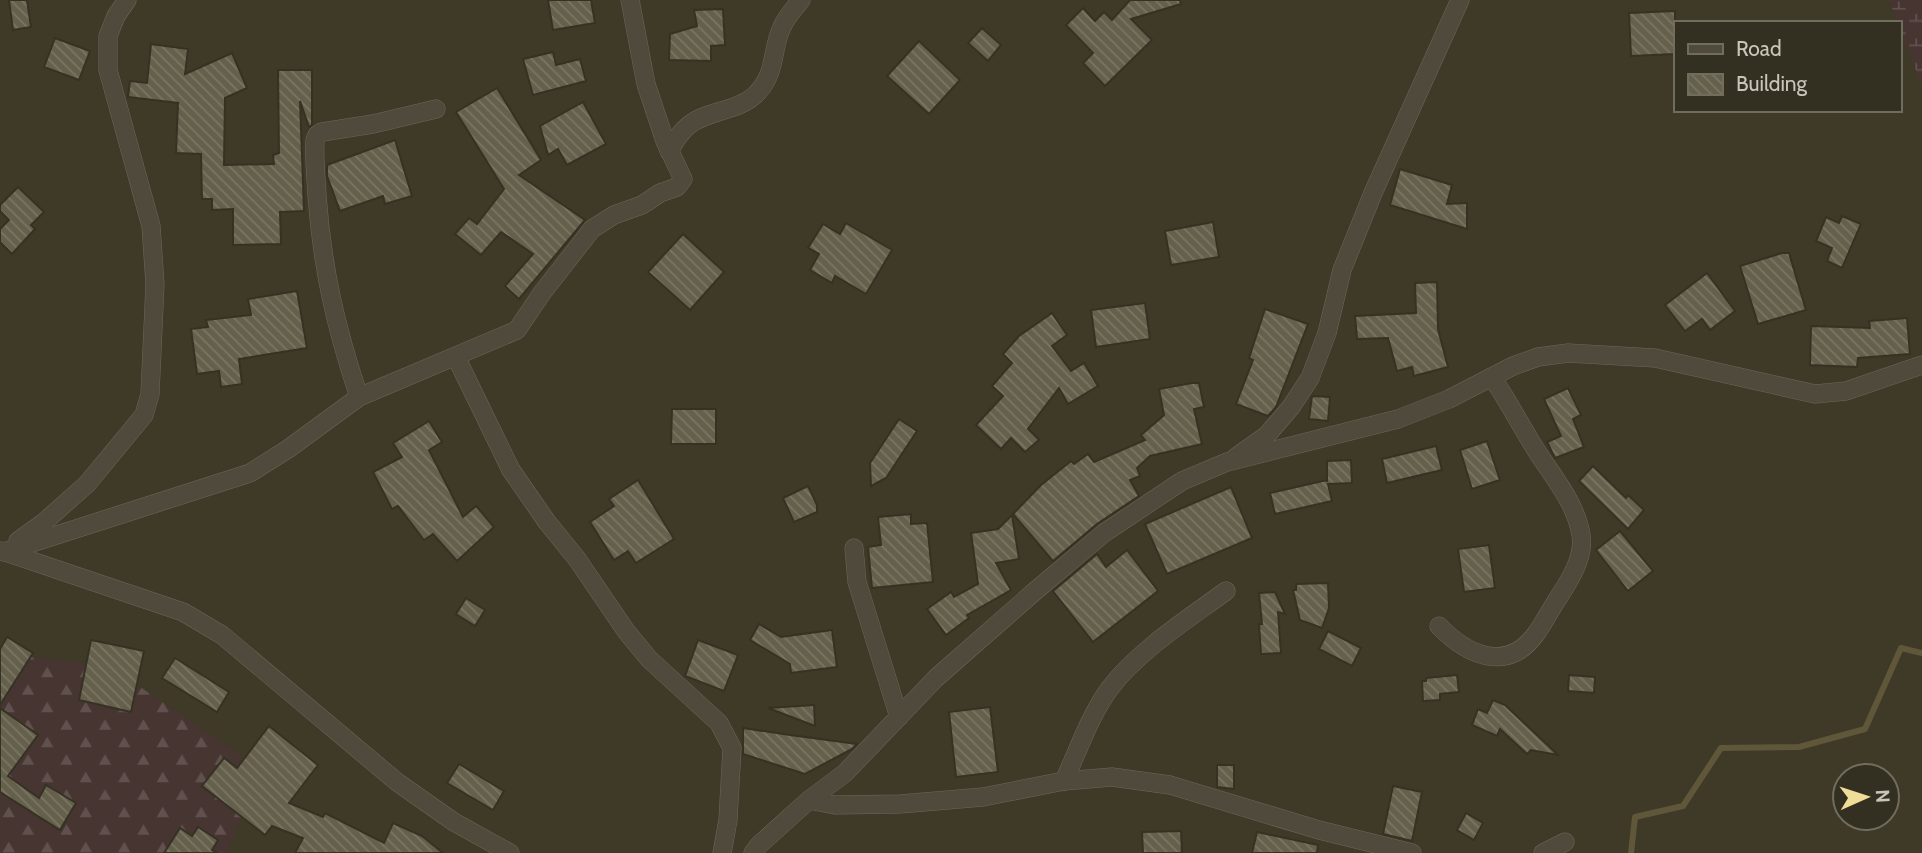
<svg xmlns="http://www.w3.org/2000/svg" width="1922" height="853" font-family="Cabin,sans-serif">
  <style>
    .forest { fill: url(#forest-firs) }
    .wetland { fill: url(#wetland-marsh) }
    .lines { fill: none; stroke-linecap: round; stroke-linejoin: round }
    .stream { stroke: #60573a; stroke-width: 6 }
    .building { fill: url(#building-back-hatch); stroke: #363223; stroke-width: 2 }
    .street-casing { stroke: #6c695a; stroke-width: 19 }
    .street { stroke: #4f4a3c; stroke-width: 18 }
  </style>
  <defs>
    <pattern id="forest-firs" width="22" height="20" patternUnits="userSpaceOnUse" patternTransform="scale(1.75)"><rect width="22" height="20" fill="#473532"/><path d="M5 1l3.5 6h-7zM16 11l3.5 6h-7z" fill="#60514e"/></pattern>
    <pattern id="wetland-marsh" width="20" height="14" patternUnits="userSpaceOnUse" patternTransform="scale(1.75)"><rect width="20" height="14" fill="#473532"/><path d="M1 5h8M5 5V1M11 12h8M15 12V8" fill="none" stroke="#60514e"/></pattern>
    <pattern id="building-back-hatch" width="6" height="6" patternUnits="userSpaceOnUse" patternTransform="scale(1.75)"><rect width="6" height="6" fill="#65604c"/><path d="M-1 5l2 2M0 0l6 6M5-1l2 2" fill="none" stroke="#7a7564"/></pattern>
  </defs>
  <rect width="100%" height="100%" fill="#3f3928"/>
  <polygon class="forest" points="0,653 109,666 263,770 226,853 0,853"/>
  <polygon class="wetland" points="1889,0 1922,0 1922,86"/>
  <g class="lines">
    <polyline class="stream" points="1631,853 1635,817 1683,806 1721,748 1799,747 1865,729 1901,648 1922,653"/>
  </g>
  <g class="building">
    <polygon points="9,0 27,0 31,27 13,30"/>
    <polygon points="548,0 591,0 595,23 553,30"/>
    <polygon points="1130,0 1180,0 1181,4 1131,19 1152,40 1105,86 1083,63 1093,53 1066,25 1083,8 1095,21 1104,12 1112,20"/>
    <polygon points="723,9 725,45 711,46 711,61 669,60 670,34 697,26 694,10"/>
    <polygon points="1675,11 1675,54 1631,56 1629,13"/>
    <polygon points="982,28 1001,45 988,61 968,43"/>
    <polygon points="55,38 90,51 79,80 44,67"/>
    <polygon points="919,41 960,80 929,114 887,76"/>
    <polygon points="151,44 188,49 185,74 232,53 247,88 225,98 224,165 274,164 273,155 279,153 278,70 312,70 312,125 309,127 300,101 304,211 280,212 281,244 233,245 233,209 212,210 212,199 202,199 201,154 176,153 178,103 128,97 130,81 147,83"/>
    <polygon points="553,52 556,65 580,59 586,81 533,95 523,59"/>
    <polygon points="497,88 541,160 519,175 585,220 519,299 505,286 533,254 501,232 481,255 455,234 469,218 477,224 504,189 456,112"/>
    <polygon points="583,102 606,144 567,165 558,149 548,155 540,126"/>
    <polygon points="395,140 412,196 385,204 383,196 340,211 327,176 327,165"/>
    <polygon points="1400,169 1452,185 1447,204 1467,203 1467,229 1390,205"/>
    <polygon points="18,187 44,212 31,225 35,229 12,254 0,242 0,229 9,220 0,211 0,205"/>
    <polygon points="1842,216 1861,224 1842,268 1827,261 1832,248 1816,241 1826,217 1839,223"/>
    <polygon points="1213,222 1219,257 1171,265 1165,231"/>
    <polygon points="846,223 892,250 866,294 835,276 832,283 810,270 819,254 808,248 823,224 840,234"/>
    <polygon points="683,234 724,272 690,310 648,272"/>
    <polygon points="1782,253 1789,253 1806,310 1758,324 1740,266"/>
    <polygon points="1707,273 1735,311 1710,330 1702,319 1685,331 1665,305"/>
    <polygon points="1437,282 1438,329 1448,367 1414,376 1412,367 1397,371 1388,338 1357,339 1355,316 1416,313 1415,283"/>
    <polygon points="297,291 307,348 239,359 242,384 221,387 219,371 197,374 191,329 208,327 206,320 251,315 248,299"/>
    <polygon points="1145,303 1150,339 1096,347 1091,310"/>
    <polygon points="1265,309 1308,324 1276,407 1268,416 1236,404 1253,360 1249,358"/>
    <polygon points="1052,313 1067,335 1052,346 1071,371 1084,363 1098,386 1068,404 1059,388 1028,429 1039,440 1025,452 1011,438 1001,449 976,425 1003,396 992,386 1012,363 1003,354 1019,336"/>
    <polygon points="1907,318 1910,354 1858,358 1857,367 1810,365 1811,326 1870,328 1869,321"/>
    <polygon points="1192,383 1199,383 1204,407 1194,409 1202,444 1150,456 1137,468 1140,476 1130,480 1139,496 1097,524 1053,561 1013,514 1041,485 1071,461 1074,464 1088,454 1094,462 1145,440 1141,435 1164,415 1159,389"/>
    <polygon points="1568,388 1581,415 1573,419 1584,447 1555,458 1547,442 1561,436 1544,399"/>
    <polygon points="1312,396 1330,397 1328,421 1309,419"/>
    <polygon points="672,409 716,409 716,444 671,444"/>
    <polygon points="899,419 917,431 886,478 871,486 870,463"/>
    <polygon points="429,421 442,442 429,450 463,517 476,506 494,527 457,561 433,534 424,540 398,506 392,509 373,472 402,457 393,443"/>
    <polygon points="1487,441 1500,480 1472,489 1460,450"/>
    <polygon points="1436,446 1442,470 1387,483 1382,459"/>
    <polygon points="1351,460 1352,483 1328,484 1332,501 1275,514 1270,493 1327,480 1327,482 1327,461"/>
    <polygon points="1593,466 1626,498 1628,495 1644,510 1628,529 1579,481"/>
    <polygon points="638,480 674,539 636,563 628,551 614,560 590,522 614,506 609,499"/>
    <polygon points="808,486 817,505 817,512 794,522 783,498"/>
    <polygon points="1231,487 1252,538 1167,574 1145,524"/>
    <polygon points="911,514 911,524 927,523 933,582 872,588 868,547 881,545 878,517"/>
    <polygon points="1012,515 1019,559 996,563 1011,590 967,615 969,618 946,635 927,609 951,592 954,597 978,584 971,533 998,529"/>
    <polygon points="1620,531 1653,571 1628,591 1596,550"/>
    <polygon points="1489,545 1495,588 1464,592 1458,549"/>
    <polygon points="1127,550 1158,591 1093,642 1053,591 1097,554 1106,567"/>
    <polygon points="1328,583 1329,608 1322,628 1300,620 1293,590 1296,590 1296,584"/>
    <polygon points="1275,592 1285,614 1278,612 1281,653 1261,654 1259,624 1262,624 1259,593"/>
    <polygon points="466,598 485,610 475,626 456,614"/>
    <polygon points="759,624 781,637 832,630 837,667 791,673 790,664 750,640"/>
    <polygon points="1328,631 1361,648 1352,666 1319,649"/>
    <polygon points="7,637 33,653 0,705 0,649"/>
    <polygon points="91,640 144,651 131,712 79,700"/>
    <polygon points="698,640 738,655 724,691 685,676"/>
    <polygon points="175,658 229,692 217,712 162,678"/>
    <polygon points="1457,675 1459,692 1440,694 1440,700 1423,701 1422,681 1426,681 1426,678"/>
    <polygon points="1569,675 1595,677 1594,693 1568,691"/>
    <polygon points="1493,700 1505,705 1558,755 1531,750 1527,754 1500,729 1497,736 1472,725 1478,709 1487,713"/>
    <polygon points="814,705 815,726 768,708"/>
    <polygon points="990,707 998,772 956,777 949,712"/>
    <polygon points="0,708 38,735 8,776 39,798 46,785 76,803 60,830 0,792"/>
    <polygon points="269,726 318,765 289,803 323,817 325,813 384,843 393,823 422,836 443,853 295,853 303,838 272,826 265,835 202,786 224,758 237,768"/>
    <polygon points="743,728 790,735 857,744 852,749 805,774 743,754"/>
    <polygon points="459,764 504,791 493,810 447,783"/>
    <polygon points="1217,765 1234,765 1234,789 1217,787"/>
    <polygon points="1393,786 1422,792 1412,841 1383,834"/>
    <polygon points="1466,813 1483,823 1474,840 1457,830"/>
    <polygon points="198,827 218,840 212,850 218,853 164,853 180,828 192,836"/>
    <polygon points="1181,831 1182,853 1143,853 1142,832"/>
    <polygon points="1257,832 1318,845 1317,853 1252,853"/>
  </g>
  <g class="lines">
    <defs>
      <g id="street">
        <path d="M669 151C675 141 680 132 689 125 709 109 740 112 758 92 777 71 771 50 782 27 786 17 795 8 801 0"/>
        <polyline points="456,357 511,470 547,522 577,559 626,631 649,659 719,723 732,748 728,820 722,853"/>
        <path d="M359 397C336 328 322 268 317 195 316 177 314 158 315 140L317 135 322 132 373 124 436 109"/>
        <polyline points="1236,457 1267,435 1291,407 1310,378 1327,333 1342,270 1373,193 1460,0"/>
        <polyline points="18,541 43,523 87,484 144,415 150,394 155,284 151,226 108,70 108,36 116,16 127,0"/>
        <polyline points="854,548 857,582 899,717"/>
        <polyline points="2,551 183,612 222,635 397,782 454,822 510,853"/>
        <polyline points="4,552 250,473 288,449 359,397 517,330 542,293 592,229 614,215 642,205 660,193 677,187 683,179 665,141 646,84 630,0"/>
        <path d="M1439 626C1466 654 1506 674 1535 635 1542 626 1548 614 1555 603 1567 584 1585 559 1581 535 1576 503 1553 477 1536 450 1521 426 1508 401 1492 377"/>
        <path d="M1064 781C1077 753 1091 713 1110 688 1138 651 1188 619 1226 591"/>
        <polyline points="809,800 835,805 900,804 983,797 1064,781 1112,777 1170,785 1319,830 1412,853"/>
        <polyline points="753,853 759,845 809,800 845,773 936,678 1034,592 1104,533 1182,481 1227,462 1398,419 1449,399 1513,366 1538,357 1568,353 1655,358 1815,394 1846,391 1922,365"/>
        <polyline points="1543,853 1565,842"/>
      </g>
    </defs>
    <use href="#street" class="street-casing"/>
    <use href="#street" class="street"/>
  </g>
  <rect x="1674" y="21" width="228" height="91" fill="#343021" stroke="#706c5e" stroke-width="2"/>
  <rect x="1688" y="44" width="35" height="10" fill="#4f4a3c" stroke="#706c5e" stroke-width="2"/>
  <text x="1736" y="56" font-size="21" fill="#c9c6b9">Road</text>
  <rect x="1688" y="74" width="35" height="21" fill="url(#building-back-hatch)" stroke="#706c5e" stroke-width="2"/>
  <text x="1736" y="91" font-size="21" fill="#c9c6b9">Building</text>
  <g transform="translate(1866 797) rotate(87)"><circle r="33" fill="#343021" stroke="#706c5e" stroke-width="2"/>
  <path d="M0-5L12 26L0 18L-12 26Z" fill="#f0dd97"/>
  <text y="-10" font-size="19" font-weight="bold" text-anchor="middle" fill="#c9c6b9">N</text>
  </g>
</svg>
